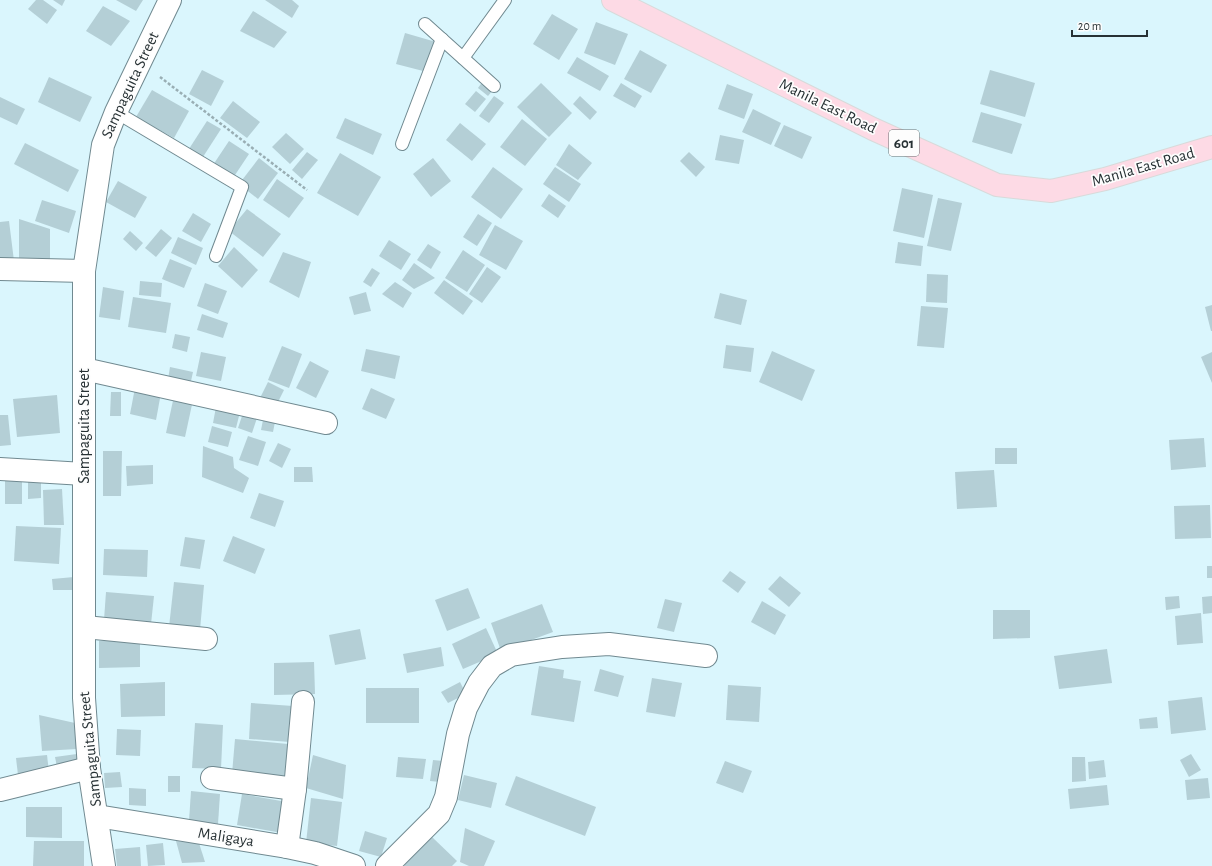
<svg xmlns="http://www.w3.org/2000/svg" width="1212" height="866" font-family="'Alegreya Sans',sans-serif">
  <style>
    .building { fill: #b4cfd6 }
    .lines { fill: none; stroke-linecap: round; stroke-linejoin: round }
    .service-casing { stroke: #708990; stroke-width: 14 }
    .minor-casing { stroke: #708990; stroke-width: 24 }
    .tertiary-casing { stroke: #708990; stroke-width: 24 }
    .primary-casing { stroke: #d8dada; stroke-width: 24 }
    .path { stroke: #99aeb4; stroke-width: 2.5; stroke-dasharray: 3 2; stroke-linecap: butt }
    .service { stroke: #fff; stroke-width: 12 }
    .minor { stroke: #fff; stroke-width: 22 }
    .tertiary { stroke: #fff; stroke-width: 22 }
    .primary { stroke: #fddae5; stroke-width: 22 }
    .labels { text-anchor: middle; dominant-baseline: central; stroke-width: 3.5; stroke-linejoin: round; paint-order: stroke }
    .shield { fill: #fdfdfd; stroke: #676e70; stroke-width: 1 }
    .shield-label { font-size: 15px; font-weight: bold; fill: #273134 }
    .street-label { font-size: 16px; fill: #273134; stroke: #fdfdfd }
  </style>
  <rect width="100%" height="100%" fill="#daf6fd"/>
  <g class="building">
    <polygon points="36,0 43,0 57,10 47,24 28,9"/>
    <polygon points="53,0 65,0 62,6"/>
    <polygon points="116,0 143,0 136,11"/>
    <polygon points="265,0 292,0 299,6 292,18"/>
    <polygon points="103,6 130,21 111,46 86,31"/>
    <polygon points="253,11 287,32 274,48 240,31"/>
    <polygon points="552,14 578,29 559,60 533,44"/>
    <polygon points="596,22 628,34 615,65 584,53"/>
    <polygon points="405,33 436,42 427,72 396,64"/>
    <polygon points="640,50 667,65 651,93 624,79"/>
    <polygon points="577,57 609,76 600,91 567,73"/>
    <polygon points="202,70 224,81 211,106 189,94"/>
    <polygon points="990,70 1035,83 1025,117 980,104"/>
    <polygon points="49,77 92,97 80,122 38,102"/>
    <polygon points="483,81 493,90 488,96 478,88"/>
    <polygon points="541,83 572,113 549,137 517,107"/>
    <polygon points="621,83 642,96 635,108 613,96"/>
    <polygon points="727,84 753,94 744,119 718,109"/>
    <polygon points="152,90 189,111 174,138 136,117"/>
    <polygon points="476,91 486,99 475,112 465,104"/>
    <polygon points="494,96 504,103 489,123 479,116"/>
    <polygon points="580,96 597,112 590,120 573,104"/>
    <polygon points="0,97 25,109 17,125 0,117"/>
    <polygon points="233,101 260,122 247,138 220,118"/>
    <polygon points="753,109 781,123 771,145 742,132"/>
    <polygon points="981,112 1022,124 1012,154 972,142"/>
    <polygon points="345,118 382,134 373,155 336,138"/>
    <polygon points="522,119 547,139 525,166 500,147"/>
    <polygon points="207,121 221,129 201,160 187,152"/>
    <polygon points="460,123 486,144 472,161 446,140"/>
    <polygon points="784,125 812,137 802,159 774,146"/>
    <polygon points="286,133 304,149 290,164 272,147"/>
    <polygon points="720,135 744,140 739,164 715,160"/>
    <polygon points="229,141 249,154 233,178 213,165"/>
    <polygon points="25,143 79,170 68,192 14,164"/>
    <polygon points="569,144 592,163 578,180 556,165"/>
    <polygon points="307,152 318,160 302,179 292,170"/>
    <polygon points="689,152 705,167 696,177 680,161"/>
    <polygon points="340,153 381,177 358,216 317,193"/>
    <polygon points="259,158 278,173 258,199 239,184"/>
    <polygon points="433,158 451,181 431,197 413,174"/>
    <polygon points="493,167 523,189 501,219 471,197"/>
    <polygon points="555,167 581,184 569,202 543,184"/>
    <polygon points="277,179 304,198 289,218 263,200"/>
    <polygon points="118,181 147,197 135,218 106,202"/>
    <polygon points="902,188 933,195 924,238 893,231"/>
    <polygon points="549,194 566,206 558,218 541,206"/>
    <polygon points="938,198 962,203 951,251 927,246"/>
    <polygon points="42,200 76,211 69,233 35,221"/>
    <polygon points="247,209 281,234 263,257 229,231"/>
    <polygon points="193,213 211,224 201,242 182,231"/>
    <polygon points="478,214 492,223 477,246 463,237"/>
    <polygon points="19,219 50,229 50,267 19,267"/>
    <polygon points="9,221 14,261 0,263 0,222"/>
    <polygon points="495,225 523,241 506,270 479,255"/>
    <polygon points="161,229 172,238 156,257 145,248"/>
    <polygon points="130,231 143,243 136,251 123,239"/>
    <polygon points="178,237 203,248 196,265 171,253"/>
    <polygon points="389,240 411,254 401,270 379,256"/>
    <polygon points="898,242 923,246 921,266 895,263"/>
    <polygon points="428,244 441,252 431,269 417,260"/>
    <polygon points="234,247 258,270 242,288 218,266"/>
    <polygon points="463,250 485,265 467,292 445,278"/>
    <polygon points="283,252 311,262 299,298 269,282"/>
    <polygon points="170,259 192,268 184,288 162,279"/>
    <polygon points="414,263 435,278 414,289 402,280"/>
    <polygon points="487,267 501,277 482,303 469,294"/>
    <polygon points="372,268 380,273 371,287 363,282"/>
    <polygon points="927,274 948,275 947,303 926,302"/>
    <polygon points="444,280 473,301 463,315 434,293"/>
    <polygon points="140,281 162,283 161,297 139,295"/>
    <polygon points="395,282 412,293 403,308 382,294"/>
    <polygon points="205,283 227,291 218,314 197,306"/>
    <polygon points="103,287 124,291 120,320 99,317"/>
    <polygon points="366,292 371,311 354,315 349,297"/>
    <polygon points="720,293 747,300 741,325 714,318"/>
    <polygon points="133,297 171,303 166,333 128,327"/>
    <polygon points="1212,305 1212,331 1211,331 1205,307"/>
    <polygon points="921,306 948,308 944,348 917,346"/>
    <polygon points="202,314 228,323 223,338 197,330"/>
    <polygon points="175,334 190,337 187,352 172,348"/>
    <polygon points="726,345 754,348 751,372 723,368"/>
    <polygon points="282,346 302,354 289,388 268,380"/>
    <polygon points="366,349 400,356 395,379 361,371"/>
    <polygon points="772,351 815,370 802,401 759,382"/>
    <polygon points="201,352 226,357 221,381 196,376"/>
    <polygon points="1212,352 1212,383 1201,357"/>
    <polygon points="310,361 329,371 316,398 296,388"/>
    <polygon points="170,367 193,372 189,390 167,386"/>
    <polygon points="268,382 284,390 276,406 260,398"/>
    <polygon points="135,388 161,393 156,420 130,414"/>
    <polygon points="371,388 395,399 386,419 362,409"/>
    <polygon points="111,392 121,392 121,416 110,416"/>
    <polygon points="57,395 60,433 17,437 13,399"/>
    <polygon points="174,396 193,400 185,437 166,433"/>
    <polygon points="216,407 240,412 236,428 213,423"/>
    <polygon points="243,413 257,418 252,433 238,428"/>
    <polygon points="0,415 8,415 11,445 0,446"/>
    <polygon points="263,420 275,422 273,432 261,430"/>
    <polygon points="212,426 232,432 228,447 208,442"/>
    <polygon points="248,436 266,442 258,466 239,460"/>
    <polygon points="1204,438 1206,467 1171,470 1169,440"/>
    <polygon points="278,443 291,449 282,468 269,461"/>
    <polygon points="203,446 233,457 234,468 249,478 243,493 202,477"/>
    <rect x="995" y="448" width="22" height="16"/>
    <polygon points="103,451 122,451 121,496 103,496"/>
    <polygon points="153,465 153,484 127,486 126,466"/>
    <polygon points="294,467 312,467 313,482 294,482"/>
    <polygon points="994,470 997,507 957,509 955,472"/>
    <polygon points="28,476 41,476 41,498 28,499"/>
    <rect x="5" y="478" width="17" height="26"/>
    <polygon points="62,489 64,525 44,525 43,490"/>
    <polygon points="259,493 284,501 275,527 250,518"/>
    <polygon points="1210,505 1211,538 1175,539 1174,506"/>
    <polygon points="16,526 61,528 59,564 14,561"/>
    <polygon points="233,536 265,549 255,574 223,561"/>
    <polygon points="185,537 205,540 200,569 180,566"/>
    <polygon points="104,549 148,550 147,577 103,575"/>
    <rect x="1207" y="566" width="5" height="12"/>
    <polygon points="730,571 746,582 738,593 722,581"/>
    <polygon points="780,576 801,593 789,607 768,589"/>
    <polygon points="74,577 74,590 53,590 52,579"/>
    <polygon points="174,582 204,585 200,630 169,627"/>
    <polygon points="468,588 480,618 447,631 435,600"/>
    <polygon points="106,592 154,596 151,624 104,620"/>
    <polygon points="1179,596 1180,608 1166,610 1165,597"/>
    <polygon points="1212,596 1212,613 1203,614 1202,597"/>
    <polygon points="665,599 682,603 674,632 657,628"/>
    <polygon points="762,601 786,615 775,635 751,622"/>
    <polygon points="542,604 553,632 501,651 491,623"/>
    <polygon points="993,610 1030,610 1030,638 993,639"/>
    <polygon points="1201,613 1203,643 1177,645 1175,616"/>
    <polygon points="486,628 498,654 463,669 452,644"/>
    <polygon points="360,629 366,659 335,665 329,635"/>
    <polygon points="99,641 140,641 140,667 99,668"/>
    <polygon points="441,647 444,666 407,673 403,654"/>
    <polygon points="1107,649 1112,683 1059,689 1054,656"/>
    <polygon points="314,662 315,694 274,695 274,663"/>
    <polygon points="539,666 564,670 563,678 581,681 574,722 531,715"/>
    <polygon points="600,669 624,676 618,697 594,691"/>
    <polygon points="652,678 682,683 675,717 646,712"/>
    <polygon points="165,682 165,716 121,717 120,684"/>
    <polygon points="460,682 466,694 448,703 441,692"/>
    <polygon points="728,685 761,687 759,722 726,720"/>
    <rect x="366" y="688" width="53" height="35"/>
    <polygon points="1202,697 1206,730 1171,734 1168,701"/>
    <polygon points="251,703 293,706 290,742 249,739"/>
    <polygon points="39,715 75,723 77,749 42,751"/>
    <polygon points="1157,717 1158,728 1140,729 1139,719"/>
    <polygon points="195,723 223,725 221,769 192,768"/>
    <polygon points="117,729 141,730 140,756 116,755"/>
    <polygon points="235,739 288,744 284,780 232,774"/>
    <polygon points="84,753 86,763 57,767 55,757"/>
    <polygon points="1191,754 1201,770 1189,777 1180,760"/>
    <polygon points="47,755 49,772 18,775 16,758"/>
    <polygon points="313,755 346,765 343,799 306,788"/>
    <polygon points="398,757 426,759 423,779 396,777"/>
    <polygon points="1072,757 1085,757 1086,781 1072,782"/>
    <polygon points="433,760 443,761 440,782 430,781"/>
    <polygon points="1104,760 1106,777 1089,779 1088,762"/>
    <polygon points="725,761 752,771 743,793 716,783"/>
    <polygon points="120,772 122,787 105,788 104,773"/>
    <polygon points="464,775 497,783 491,808 458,800"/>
    <rect x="168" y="776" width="12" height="16"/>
    <polygon points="516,776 596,807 585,836 505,805"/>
    <polygon points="1208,778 1210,798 1187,800 1185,780"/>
    <polygon points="1107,785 1109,805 1070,809 1068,789"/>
    <polygon points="129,788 146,789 146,806 129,805"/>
    <polygon points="191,791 220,794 218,824 189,821"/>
    <polygon points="242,794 287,802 282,833 237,825"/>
    <polygon points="311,798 342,802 337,846 306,843"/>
    <polygon points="26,807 62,807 62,838 26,837"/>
    <polygon points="465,828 495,841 484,866 469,866 460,862"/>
    <polygon points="365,831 387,838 381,857 359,851"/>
    <polygon points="432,837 457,861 452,866 405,866 404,865"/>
    <polygon points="34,841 84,841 84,866 33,866"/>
    <polygon points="176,841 199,843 205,862 182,863"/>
    <polygon points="163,843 165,865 148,866 146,845"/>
    <polygon points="140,847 141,866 117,866 115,849"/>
  </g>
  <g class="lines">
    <defs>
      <g id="service">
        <polyline points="425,24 494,86"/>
        <polyline points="463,58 505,0"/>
        <polyline points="116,112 242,187 216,256"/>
        <polyline points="402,144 442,39"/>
      </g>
      <g id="minor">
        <polyline points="0,269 84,271"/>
        <polyline points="84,369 326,423"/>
        <polyline points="0,469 84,474"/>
        <polyline points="85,627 206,639"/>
        <polyline points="212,778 295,789"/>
        <polyline points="0,790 89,768"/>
        <polyline points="97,816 287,847 315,853 354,866"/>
        <polyline points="287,847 295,789 303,702"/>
        <polyline points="387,866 439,814 446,797 458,734 466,708 479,683 492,666 511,655 562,647 609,644 706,656"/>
      </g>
      <polyline id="tertiary" points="104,866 89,768 84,698 84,271 103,145 116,112 170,0"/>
      <polyline id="primary" points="613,0 873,129 997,185 1051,191 1105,179 1212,147"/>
    </defs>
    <use href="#service" class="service-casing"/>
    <use href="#minor" class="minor-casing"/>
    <use href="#tertiary" class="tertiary-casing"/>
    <use href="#primary" class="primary-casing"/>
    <polyline class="path" points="160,77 307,190"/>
    <use href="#service" class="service"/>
    <use href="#minor" class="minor"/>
    <use href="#tertiary" class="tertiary"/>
    <use href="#primary" class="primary"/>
  </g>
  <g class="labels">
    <rect class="shield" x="889" y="130" width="30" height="26" rx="3"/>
    <g class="shield-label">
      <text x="904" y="143">601</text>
    </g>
    <g class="street-label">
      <text transform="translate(130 85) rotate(-65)">Sampaguita Street</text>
      <text transform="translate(828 106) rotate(26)">Manila East Road</text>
      <text transform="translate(1143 167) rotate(-16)">Manila East Road</text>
      <text transform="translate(84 426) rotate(-90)">Sampaguita Street</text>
      <text transform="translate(90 749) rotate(-96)">Sampaguita Street</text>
      <text transform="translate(226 837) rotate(9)">Maligaya</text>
    </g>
  </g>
  <path d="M1072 30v6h75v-6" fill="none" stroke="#273134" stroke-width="2"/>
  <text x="1078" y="30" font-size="12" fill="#273134" stroke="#fdfdfd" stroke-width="3" paint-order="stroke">20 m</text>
</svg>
